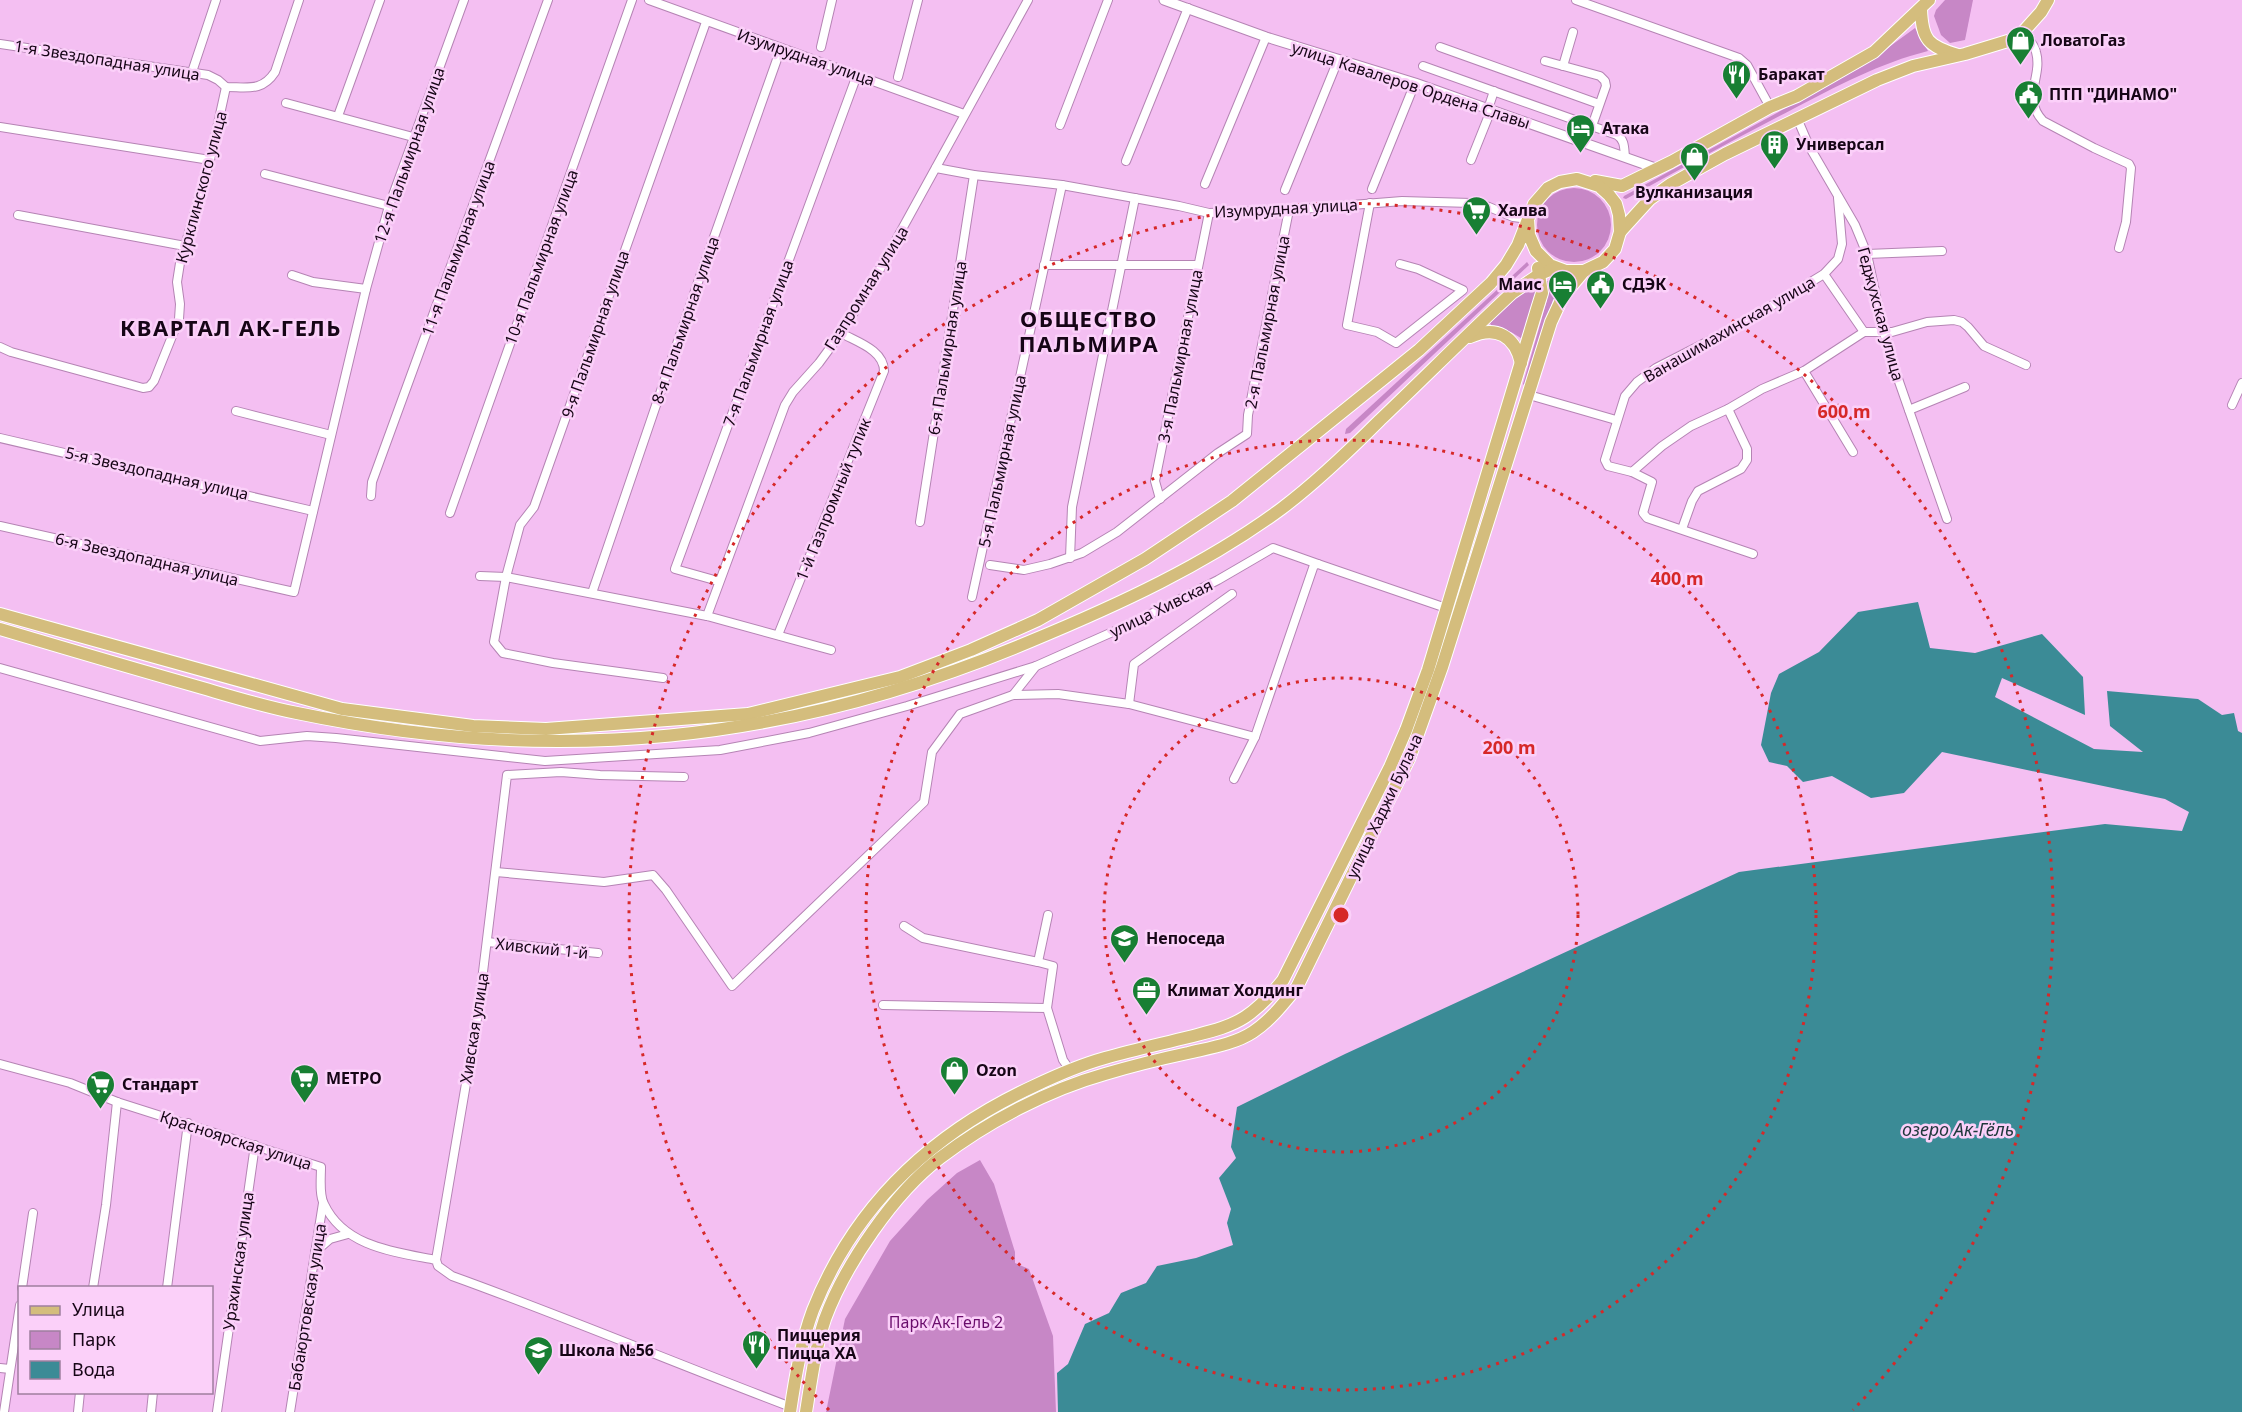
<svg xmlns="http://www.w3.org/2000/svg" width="2242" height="1412" font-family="'Noto Sans',sans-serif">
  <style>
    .green { fill: #c787c6 }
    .water { fill: #3b8b96 }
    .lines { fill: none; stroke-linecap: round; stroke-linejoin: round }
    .minor-casing { stroke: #b584b4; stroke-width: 10 }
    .tertiary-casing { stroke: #b584b4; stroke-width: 11 }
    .primary-casing { stroke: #fff; stroke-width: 14 }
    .minor { stroke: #fff; stroke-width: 8 }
    .tertiary { stroke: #fff; stroke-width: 9 }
    .primary { stroke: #d4bd7d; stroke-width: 12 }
    .ring { fill: none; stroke: #d62828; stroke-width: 3; stroke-dasharray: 3 6 }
    .labels { text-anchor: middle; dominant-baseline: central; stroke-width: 5; stroke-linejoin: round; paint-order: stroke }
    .poi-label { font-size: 16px; font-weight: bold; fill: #160516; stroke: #fbd0f9; text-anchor: start }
    .street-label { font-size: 16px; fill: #160516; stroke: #fbd0f9 }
    .park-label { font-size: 16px; fill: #6a0d6c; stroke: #fbd0f9 }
    .water-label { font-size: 18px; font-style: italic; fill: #1e383b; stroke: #fbd0f9 }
    .district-label { font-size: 22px; font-weight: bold; letter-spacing: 1.5px; fill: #160516; stroke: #fbd0f9 }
    .centre { fill: #d62828; stroke: #fbd0f9; stroke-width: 3 }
    .ring-label { font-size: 18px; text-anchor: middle; font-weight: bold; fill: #d62828; stroke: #fbd0f9; stroke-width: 5; stroke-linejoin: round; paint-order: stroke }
  </style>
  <rect width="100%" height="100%" fill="#f4bff2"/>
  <g class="green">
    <polygon points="1945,0 1973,0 1965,40 1950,43 1941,35 1934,16 1936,10"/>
    <path d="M1915 28 1928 51C1880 63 1837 86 1793 109 1737 138 1682 168 1626 199L1623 198 1624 196 1863 66Z"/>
    <circle cx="1574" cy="225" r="37"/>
    <polygon points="1527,262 1529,265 1350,433 1345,434 1346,429"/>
    <polygon points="1568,280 1553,300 1525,386 1523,384 1547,300 1547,281"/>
    <polygon points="1536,286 1535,303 1524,340 1511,332 1492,327 1490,323 1524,291"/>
    <polygon points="980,1160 994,1184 1015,1252 1015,1263 1029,1269 1053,1336 1056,1412 826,1412 845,1319 890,1241 927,1200 957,1173"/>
  </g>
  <polygon class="water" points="1918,602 1930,648 1975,653 2042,634 2083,677 2085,715 2002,678 1995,697 2094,749 2143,752 2110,726 2107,691 2198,699 2222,715 2234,713 2238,731 2242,733 2242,1412 1058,1412 1057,1373 1068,1364 1085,1324 1109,1313 1121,1293 1146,1283 1157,1266 1196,1258 1233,1245 1227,1223 1231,1209 1219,1178 1236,1158 1231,1147 1237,1107 1345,1054 1739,872 2105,824 2182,831 2189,812 2165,799 1942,752 1904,793 1871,798 1832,776 1803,782 1787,766 1769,762 1761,745 1771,693 1779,674 1819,652 1858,612"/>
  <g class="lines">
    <defs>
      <g id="minor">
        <polyline points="649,0 964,114"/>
        <polyline points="1576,0 1739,58 1747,65 1770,107"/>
        <path d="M2023 32C2028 38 2034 44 2036 52 2043 77 2021 97 2043 121L2094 148 2129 164 2131 168 2126 222 2119 248"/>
        <path d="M0 44 208 75 218 80 226 87C247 87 262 92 275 72L299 0"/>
        <polyline points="821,47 832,0"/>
        <polyline points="1440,47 1599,104"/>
        <polyline points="1545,61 1600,76 1605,81 1606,86 1592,126"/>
        <path d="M1423 66 1617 135C1625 140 1624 148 1625 157"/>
        <polyline points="1563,66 1573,32"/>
        <polyline points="192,72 216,0"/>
        <polyline points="898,77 918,0"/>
        <polyline points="286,103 413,137"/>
        <polyline points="1488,109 1494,91"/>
        <polyline points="338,116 380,0"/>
        <polyline points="1797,118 1809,146 1855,225 1867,254 1884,333 1896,373 1947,519"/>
        <polyline points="1060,125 1108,0"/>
        <polyline points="0,127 210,160"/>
        <polyline points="1471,160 1491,110"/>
        <polyline points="1126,161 1188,8"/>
        <polyline points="936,168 974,175 1062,185 1179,206 1209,213 1289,210 1402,201 1471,203 1489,207 1513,217 1528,219"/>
        <polyline points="265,174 389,206"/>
        <polyline points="1205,184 1266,37"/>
        <polyline points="1372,189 1415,83"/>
        <polyline points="1285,190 1338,60"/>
        <polyline points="1838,198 1842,244 1838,259 1824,274 1740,325 1656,368 1637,382 1625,396 1605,460 1608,466 1632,472 1662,446 1691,426 1728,409 1762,389 1804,371 1864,332 1892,332 1927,322 1954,320 1962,322 1968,327 1984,346 2026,365"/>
        <polyline points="1370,203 1347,325 1377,332 1396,343 1463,290 1418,269 1400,264"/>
        <polyline points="18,215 185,246"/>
        <polyline points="1867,254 1942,251"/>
        <polyline points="1044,265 1198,265"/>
        <polyline points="1824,274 1864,332"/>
        <polyline points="292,275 313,282 366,289"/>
        <polyline points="0,347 11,352 143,388 149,387 154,381 179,319 180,304 177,282 180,263 210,160 226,87"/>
        <polyline points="1804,371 1853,452"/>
        <polyline points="1529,395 1616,420"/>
        <polyline points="2232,405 2242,383"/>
        <polyline points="1909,410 1965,387"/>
        <polyline points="236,411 331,435"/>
        <polyline points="0,438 313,511"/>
        <polyline points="1632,472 1652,482 1643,513 1647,518 1753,554"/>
        <polyline points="371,496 372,482 548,0"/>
        <polyline points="1160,499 1155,481 1209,213"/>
        <polyline points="450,513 632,0"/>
        <polyline points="920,522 974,175"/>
        <polyline points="0,526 294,592 366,289 389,206 464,0"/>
        <polyline points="1682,529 1692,501 1698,491 1741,469 1747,460 1747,449 1728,409"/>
        <polyline points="1070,558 1072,507 1135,198"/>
        <polyline points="990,565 1024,570 1050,564 1082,553 1117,532 1218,453 1247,434 1248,415 1289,210"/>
        <polyline points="480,576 506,577 707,616 831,650"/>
        <polyline points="718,581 675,569 857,75"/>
        <polyline points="592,593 697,285 781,48"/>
        <polyline points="972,597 1062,185"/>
        <polyline points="707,616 785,405 793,392 819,363 841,333 874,280 1028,0"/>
        <path d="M778 635 884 371C884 350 857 342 841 333"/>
        <polyline points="0,668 260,741 307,736 336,738 545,761 720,750 809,733 907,706 1036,666"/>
        <polyline points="663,678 553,663 503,653 494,642 506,577 520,525 534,507 706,22"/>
        <polyline points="1013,695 1036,666 1135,622 1218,580 1273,548 1318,564"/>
        <polyline points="1129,704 1134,664 1232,594"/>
        <polyline points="1234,779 1255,737 1314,565 1318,564 1446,608"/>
        <polyline points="496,872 604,882 653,875 666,890 732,986 924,802 932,752 960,714 1013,695 1058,694 1129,704 1255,737"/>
        <polyline points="904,926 923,938 1038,962"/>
        <polyline points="487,942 598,953"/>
        <polyline points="883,1005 1047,1008 1063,1060 1070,1070"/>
        <polyline points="1047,1008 1053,966 1038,962 1048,915"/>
        <path d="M0 1064 70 1083 117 1102 321 1167C321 1178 319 1195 324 1204 344 1247 395 1252 436 1260L438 1266 452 1276C566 1317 677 1364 791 1407"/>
        <polyline points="315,1252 330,1239 348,1234"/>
        <polyline points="436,1260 478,1013 507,775 561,772 600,775 684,777"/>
        <polyline points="22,1288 33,1213"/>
        <polyline points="93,1288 106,1205 117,1102"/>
        <polyline points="167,1288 188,1123"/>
        <polyline points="0,1368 10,1369"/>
        <polyline points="4,1412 20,1305"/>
        <polyline points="78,1412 80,1392"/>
        <polyline points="151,1412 153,1392"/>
        <polyline points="217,1412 255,1145"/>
        <polyline points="290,1412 323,1203"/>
      </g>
      <polyline id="tertiary" points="1164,0 1266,37 1415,83 1658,169"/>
      <g id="primary">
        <path d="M1921 9C1922 40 1928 46 1958 55"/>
        <polyline points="1595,181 1622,186 1671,162 1770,107 1797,96 1874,52 1929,0"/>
        <polyline points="1620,232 1650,199 1671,184 1725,154 1877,80 1913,66 1965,54 2011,40 2023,32 2041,12 2048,0"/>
        <path d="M1470 337C1496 325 1515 336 1521 363"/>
        <polyline points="0,614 342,709 473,726 546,729 748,714 900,677 971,650 1038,620 1145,559 1232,501 1419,350 1491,283 1506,265 1518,245 1534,204 1548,188 1560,182 1577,179 1599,186 1609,195 1616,204 1619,215 1620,232 1615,249 1603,262 1584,271 1566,271 1550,265 1536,251 1529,235 1528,219"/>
        <path d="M0 629C64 648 128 667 192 685 227 695 261 706 297 713 555 767 789 743 1031 641 1118 605 1205 565 1281 509 1317 482 1349 451 1380 420 1424 378 1468 334 1512 293L1540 274 1555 268"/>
        <path d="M790 1412C795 1379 801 1342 813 1310 855 1204 932 1133 1034 1086 1057 1075 1080 1065 1105 1058 1133 1050 1161 1044 1189 1037 1208 1032 1228 1028 1245 1017 1260 1007 1272 994 1283 980L1390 767 1406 730 1428 670 1537 309 1542 293 1538 268"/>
        <path d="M806 1412C811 1381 815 1349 825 1319 845 1265 894 1193 940 1158 987 1122 1048 1090 1105 1074 1132 1066 1160 1059 1188 1053 1209 1048 1235 1044 1253 1032 1271 1020 1283 1004 1297 987L1409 759 1442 667 1551 322 1563 296 1584 271"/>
      </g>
    </defs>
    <use href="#minor" class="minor-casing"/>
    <use href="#tertiary" class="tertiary-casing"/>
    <use href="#primary" class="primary-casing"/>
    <use href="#minor" class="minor"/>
    <use href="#tertiary" class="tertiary"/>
    <use href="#primary" class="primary"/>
  </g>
  <g class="ring">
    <circle cx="1341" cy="915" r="237"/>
    <circle cx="1341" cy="915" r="475"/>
    <path d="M829 1410A712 712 0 1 1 1853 1410"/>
  </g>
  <defs>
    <symbol id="shop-pin" viewBox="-11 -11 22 30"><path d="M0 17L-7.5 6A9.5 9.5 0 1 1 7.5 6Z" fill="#187f33" stroke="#fbd0f9"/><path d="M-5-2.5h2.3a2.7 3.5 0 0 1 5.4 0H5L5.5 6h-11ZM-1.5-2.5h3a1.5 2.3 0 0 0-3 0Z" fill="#fff"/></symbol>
    <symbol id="restaurant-pin" viewBox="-11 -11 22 30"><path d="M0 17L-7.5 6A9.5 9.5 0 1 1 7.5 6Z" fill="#187f33" stroke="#fbd0f9"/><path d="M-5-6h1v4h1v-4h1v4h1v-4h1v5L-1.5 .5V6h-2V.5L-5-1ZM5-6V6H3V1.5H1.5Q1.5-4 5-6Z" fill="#fff"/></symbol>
    <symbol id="civic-pin" viewBox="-11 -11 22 30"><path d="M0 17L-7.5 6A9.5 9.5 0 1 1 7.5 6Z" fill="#187f33" stroke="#fbd0f9"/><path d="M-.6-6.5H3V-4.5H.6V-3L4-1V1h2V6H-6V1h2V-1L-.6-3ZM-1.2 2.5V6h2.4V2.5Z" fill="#fff"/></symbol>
    <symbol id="hotel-pin" viewBox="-11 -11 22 30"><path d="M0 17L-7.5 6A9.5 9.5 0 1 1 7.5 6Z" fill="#187f33" stroke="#fbd0f9"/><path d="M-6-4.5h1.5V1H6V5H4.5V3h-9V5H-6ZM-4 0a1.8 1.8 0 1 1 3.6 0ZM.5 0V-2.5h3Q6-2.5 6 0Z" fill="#fff"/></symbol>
    <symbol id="building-pin" viewBox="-11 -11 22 30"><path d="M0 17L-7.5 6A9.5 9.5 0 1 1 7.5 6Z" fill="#187f33" stroke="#fbd0f9"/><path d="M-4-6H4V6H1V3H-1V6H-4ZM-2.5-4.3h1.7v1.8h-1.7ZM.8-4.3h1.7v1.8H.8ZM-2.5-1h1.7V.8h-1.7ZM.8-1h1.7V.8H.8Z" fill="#fff"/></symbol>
    <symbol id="supermarket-pin" viewBox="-11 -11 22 30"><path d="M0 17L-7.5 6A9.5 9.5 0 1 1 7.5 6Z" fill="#187f33" stroke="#fbd0f9"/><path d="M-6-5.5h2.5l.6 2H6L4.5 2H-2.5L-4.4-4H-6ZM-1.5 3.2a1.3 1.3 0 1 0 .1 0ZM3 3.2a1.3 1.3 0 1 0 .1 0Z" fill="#fff"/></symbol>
    <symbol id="school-pin" viewBox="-11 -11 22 30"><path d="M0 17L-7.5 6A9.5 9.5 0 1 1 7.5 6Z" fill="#187f33" stroke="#fbd0f9"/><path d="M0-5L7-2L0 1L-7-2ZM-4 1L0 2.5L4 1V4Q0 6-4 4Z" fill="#fff"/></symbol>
    <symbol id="office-pin" viewBox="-11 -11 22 30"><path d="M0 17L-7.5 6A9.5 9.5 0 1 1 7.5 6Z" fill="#187f33" stroke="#fbd0f9"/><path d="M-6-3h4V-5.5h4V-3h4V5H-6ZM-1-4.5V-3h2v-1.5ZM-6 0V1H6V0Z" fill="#fff"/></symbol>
  </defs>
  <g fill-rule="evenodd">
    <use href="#shop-pin" x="2004" y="24" width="33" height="45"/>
    <use href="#restaurant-pin" x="1720" y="58" width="33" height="45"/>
    <use href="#civic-pin" x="2012" y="78" width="33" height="45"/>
    <use href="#hotel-pin" x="1564" y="112" width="33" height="45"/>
    <use href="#building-pin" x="1758" y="128" width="33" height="45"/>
    <use href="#shop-pin" x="1678" y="140" width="33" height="45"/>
    <use href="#supermarket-pin" x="1460" y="194" width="33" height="45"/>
    <use href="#hotel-pin" x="1546" y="268" width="33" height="45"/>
    <use href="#civic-pin" x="1584" y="268" width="33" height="45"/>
    <use href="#school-pin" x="1108" y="922" width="33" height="45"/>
    <use href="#office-pin" x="1130" y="974" width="33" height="45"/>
    <use href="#shop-pin" x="938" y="1054" width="33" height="45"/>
    <use href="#supermarket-pin" x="288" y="1062" width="33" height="45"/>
    <use href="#supermarket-pin" x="84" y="1068" width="33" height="45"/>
    <use href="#restaurant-pin" x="740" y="1328" width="33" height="45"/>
    <use href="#school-pin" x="522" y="1334" width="33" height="45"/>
  </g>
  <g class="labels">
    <g class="poi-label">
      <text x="2041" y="40">ЛоватоГаз</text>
      <text x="1758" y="74">Баракат</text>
      <text x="2049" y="94">ПТП "ДИНАМО"</text>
      <text x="1602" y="128">Атака</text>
      <text x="1796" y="144">Универсал</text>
      <text x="1694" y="192" text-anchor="middle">Вулканизация</text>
      <text x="1498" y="210">Халва</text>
      <text x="1542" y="284" text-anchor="end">Маис</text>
      <text x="1622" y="284">СДЭК</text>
      <text x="1146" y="938">Непоседа</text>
      <text x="1167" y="990">Климат Холдинг</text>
      <text x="976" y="1070">Ozon</text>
      <text x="326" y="1078">МЕТРО</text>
      <text x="122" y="1084">Стандарт</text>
      <text x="777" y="1335">Пиццерия<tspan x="777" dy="18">Пицца ХА</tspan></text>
      <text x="559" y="1350">Школа №56</text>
    </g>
    <g class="street-label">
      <text transform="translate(806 57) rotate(19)">Изумрудная улица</text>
      <text transform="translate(107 60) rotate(9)">1-я Звездопадная улица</text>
      <text transform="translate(1411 85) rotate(18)">улица Кавалеров Ордена Славы</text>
      <text transform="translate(409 155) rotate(-71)">12-я Пальмирная улица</text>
      <text transform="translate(201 187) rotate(-75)">Курклинского улица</text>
      <text transform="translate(1286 208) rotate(-3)">Изумрудная улица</text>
      <text transform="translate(458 248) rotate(-70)">11-я Пальмирная улица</text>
      <text transform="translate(541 257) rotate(-70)">10-я Пальмирная улица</text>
      <text transform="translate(866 288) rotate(-58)">Газпромная улица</text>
      <text transform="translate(1881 314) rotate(75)">Геджухская улица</text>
      <text transform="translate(685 320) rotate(-71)">8-я Пальмирная улица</text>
      <text transform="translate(1267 322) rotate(-79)">2-я Пальмирная улица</text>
      <text transform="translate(1729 329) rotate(-30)">Ванашимахинская улица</text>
      <text transform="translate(595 334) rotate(-71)">9-я Пальмирная улица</text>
      <text transform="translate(758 343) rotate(-70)">7-я Пальмирная улица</text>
      <text transform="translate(947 348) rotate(-81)">6-я Пальмирная улица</text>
      <text transform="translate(1180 356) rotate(-79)">3-я Пальмирная улица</text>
      <text transform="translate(1002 461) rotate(-78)">5-я Пальмирная улица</text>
      <text transform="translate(157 473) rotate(13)">5-я Звездопадная улица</text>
      <text transform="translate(833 499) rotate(-68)">1-й Газпромный тупик</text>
      <text transform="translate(147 559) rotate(13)">6-я Звездопадная улица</text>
      <text transform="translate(1161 608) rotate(-26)">улица Хивская</text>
      <text transform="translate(1384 806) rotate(-65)">улица Хаджи Булача</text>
      <text transform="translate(542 948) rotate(6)">Хивский 1-й</text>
      <text transform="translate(474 1028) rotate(-81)">Хивская улица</text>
      <text transform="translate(236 1140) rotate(18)">Красноярская улица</text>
      <text transform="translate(238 1261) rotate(-82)">Урахинская улица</text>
      <text transform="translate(307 1307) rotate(-81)">Бабаюртовская улица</text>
    </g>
    <g class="park-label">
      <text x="946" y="1322">Парк Ак-Гель 2</text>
    </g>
    <g class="water-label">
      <text x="1958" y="1129">озеро Ак-Гёль</text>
    </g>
    <g class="district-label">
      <text x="1089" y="318">ОБЩЕСТВО<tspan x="1089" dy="25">ПАЛЬМИРА</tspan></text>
      <text x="231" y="327">КВАРТАЛ АК-ГЕЛЬ</text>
    </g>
  </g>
  <circle cx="1341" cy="915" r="9" class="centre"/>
  <g class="ring-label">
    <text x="1844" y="418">600 m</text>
    <text x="1677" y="585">400 m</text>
    <text x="1509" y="754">200 m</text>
  </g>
  <rect x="18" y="1286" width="195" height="108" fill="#fbd0f9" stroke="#9f7f9e" stroke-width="1.5"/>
  <rect x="30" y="1306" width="30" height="9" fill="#d4bd7d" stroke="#9f7f9e" stroke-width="1.5"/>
  <text x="72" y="1316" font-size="18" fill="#160516">Улица</text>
  <rect x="30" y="1331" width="30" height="18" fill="#c787c6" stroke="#9f7f9e" stroke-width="1.5"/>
  <text x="72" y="1346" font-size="18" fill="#160516">Парк</text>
  <rect x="30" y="1361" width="30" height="18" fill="#3b8b96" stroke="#9f7f9e" stroke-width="1.5"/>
  <text x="72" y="1376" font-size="18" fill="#160516">Вода</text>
</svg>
